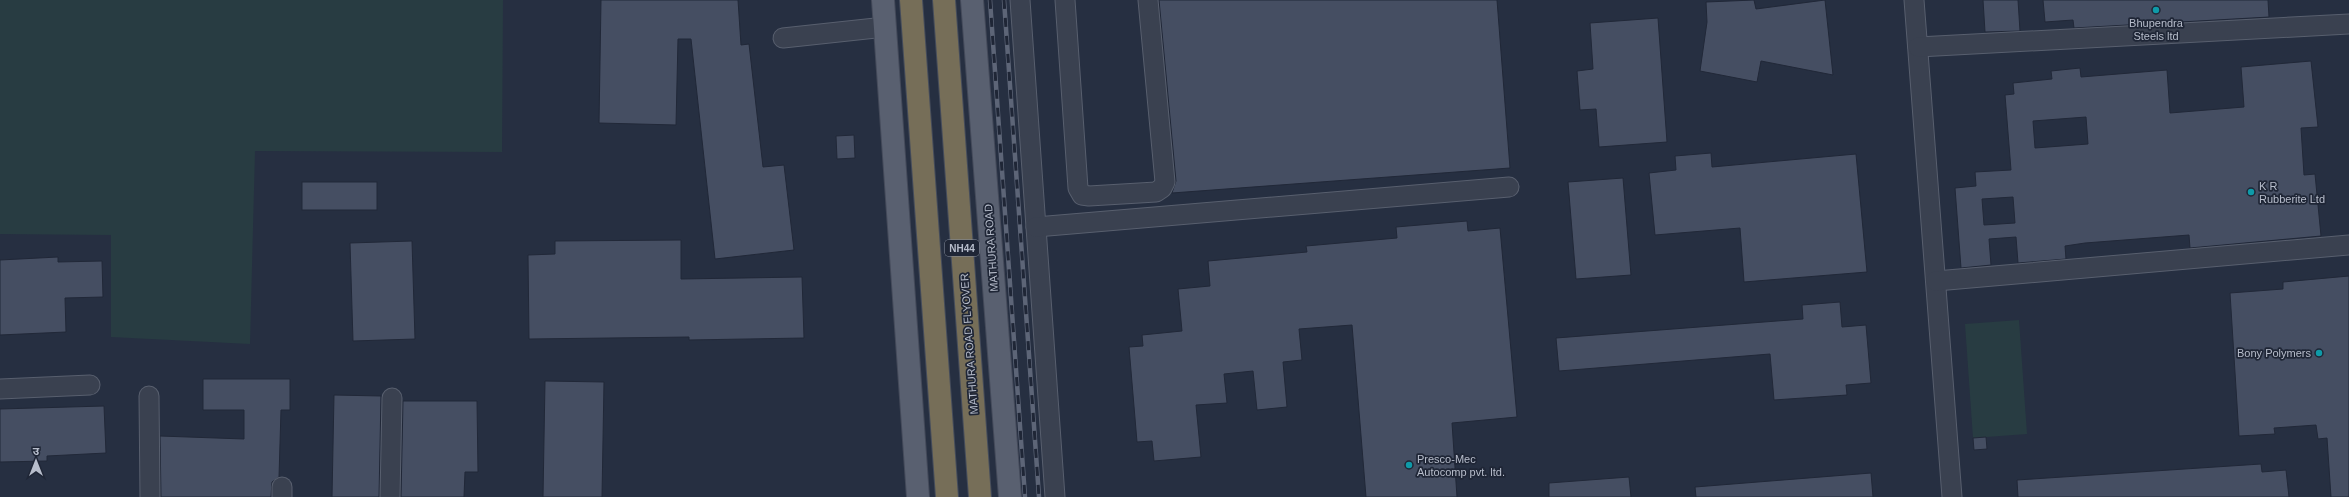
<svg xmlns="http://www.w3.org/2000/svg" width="2349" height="497" font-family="Helvetica,'Noto Sans Devanagari',sans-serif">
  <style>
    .green { fill: #283c42 }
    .building { fill: #454e62; stroke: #212838; fill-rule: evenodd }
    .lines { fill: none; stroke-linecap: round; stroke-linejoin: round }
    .minor-casing { stroke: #585f6e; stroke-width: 21 }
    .major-casing { stroke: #444a5a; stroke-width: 24 }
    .highway-casing { stroke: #454c5b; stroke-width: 24 }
    .minor { stroke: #3a4150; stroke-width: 19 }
    .major { stroke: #596070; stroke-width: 22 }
    .highway { stroke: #766e58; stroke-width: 22 }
    .rail-casing { stroke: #5d6577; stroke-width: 4.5 }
    .rail { stroke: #1f2636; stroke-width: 3; stroke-dasharray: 9; stroke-linecap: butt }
    .culture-dot { fill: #0f9aa8; stroke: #1f2636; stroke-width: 1.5 }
    .labels { text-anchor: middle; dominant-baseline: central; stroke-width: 3.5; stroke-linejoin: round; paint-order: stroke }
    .shield { fill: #1f2636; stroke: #89909e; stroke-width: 1 }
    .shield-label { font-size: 10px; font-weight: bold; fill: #b7bdcb }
    .poi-label { font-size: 11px; fill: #b7bdcb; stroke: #1f2636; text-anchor: start }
    .street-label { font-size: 11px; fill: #b7bdcb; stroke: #1f2636 }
  </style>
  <rect width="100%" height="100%" fill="#262f41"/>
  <g class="green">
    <polygon points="0,0 503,0 502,152 255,151 250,344 111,337 111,235 0,234"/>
    <polygon points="2019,320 2027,434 1973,438 1965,324"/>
  </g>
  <g class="building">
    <polygon points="601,0 738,0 741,45 749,44 763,167 784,165 794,250 715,259 691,39 678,39 676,125 599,123"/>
    <polygon points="1159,0 1497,0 1510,168 1172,193 1176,181"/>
    <polygon points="1754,0 1756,9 1825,0 1833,75 1761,61 1757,82 1700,71 1707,22 1706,2"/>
    <polygon points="1983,0 2018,0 2020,31 1985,32"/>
    <polygon points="2043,0 2268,0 2269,17 2074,28 2073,20 2045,22"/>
    <polygon points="1658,18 1667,142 1599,147 1596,109 1580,110 1577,71 1593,69 1590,23"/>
    <path d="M2311 61 2318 127 2301 128 2304 175 2315 174 2321 236 2190 248 2189 235 2085 243 2065 246 2066 259 2018 263 2016 237 1989 239 1991 265 1961 268 1955 188 1976 186 1975 172 2011 170 2005 95 2014 94 2013 83 2052 79 2051 71 2080 68 2081 77 2167 70 2170 113 2244 107 2241 67ZM2086 117 2088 144 2035 148 2033 121ZM2013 197 2015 223 1984 225 1982 199Z"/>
    <polygon points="854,135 855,158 837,159 836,136"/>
    <polygon points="1711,153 1712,167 1856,154 1867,272 1744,282 1740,228 1655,235 1649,173 1676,170 1675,156"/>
    <polygon points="1623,178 1631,275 1576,279 1568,182"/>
    <rect x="302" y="182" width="75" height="28"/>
    <polygon points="1467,221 1468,231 1500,228 1517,417 1452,423 1457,497 1366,497 1352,325 1299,329 1302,360 1283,362 1287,407 1257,410 1253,371 1224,374 1227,403 1196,405 1201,457 1154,461 1152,441 1137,442 1129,347 1143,346 1142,335 1182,331 1178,289 1210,286 1208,261 1307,252 1306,246 1397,238 1396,227"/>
    <polygon points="681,240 681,279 802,277 804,338 689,340 689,337 529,339 528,255 555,254 555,241"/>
    <polygon points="412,241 415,339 353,341 350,243"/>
    <polygon points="58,257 58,262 102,261 103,297 65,298 66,332 0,335 0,260"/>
    <polygon points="2349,276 2349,497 2331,497 2327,438 2318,439 2316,425 2274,428 2275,434 2239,436 2230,293 2283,289 2283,282"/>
    <polygon points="1840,302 1842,327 1866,325 1871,383 1846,385 1847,395 1774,400 1770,354 1559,371 1556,338 1803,319 1802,305"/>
    <polygon points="203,379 290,379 290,410 281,410 279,477 272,482 271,497 161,497 160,436 244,439 244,410 203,410"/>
    <polygon points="545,381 604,382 602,497 543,497"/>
    <polygon points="334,395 381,396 379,497 332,497"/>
    <polygon points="403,401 477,401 478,472 465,472 464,497 401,497"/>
    <polygon points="104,406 106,453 47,456 47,461 0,462 0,409"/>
    <polygon points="1986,437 1987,449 1974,450 1973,438"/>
    <polygon points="2261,464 2262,472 2286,470 2289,497 2018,497 2017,480"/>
    <polygon points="1871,473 1873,497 1696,497 1695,487"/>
    <polygon points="1629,477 1631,497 1549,497 1549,483"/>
  </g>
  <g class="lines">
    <defs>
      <g id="minor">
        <polyline points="1020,0 1055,497"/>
        <polyline points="1065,0 1078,188 1082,195 1089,196 1156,192 1162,188 1165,182 1148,0"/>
        <polyline points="1914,0 1952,497"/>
        <polyline points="783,38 885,27"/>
        <polyline points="1918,47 2349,24"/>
        <polyline points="1036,227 1509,187"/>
        <polyline points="1936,281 2349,245"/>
        <polyline points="0,389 90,385"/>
        <polyline points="149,396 150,497"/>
        <polyline points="282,487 282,497"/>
        <polyline points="390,497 392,398"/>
      </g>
      <g id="major">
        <polyline points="883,0 918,497"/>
        <polyline points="972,0 1010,497"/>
      </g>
      <g id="highway">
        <polyline points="911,0 947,497"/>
        <polyline points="944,0 980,497"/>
      </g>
    </defs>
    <use href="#minor" class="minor-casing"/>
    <use href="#major" class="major-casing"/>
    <use href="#highway" class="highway-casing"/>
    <use href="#minor" class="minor"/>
    <use href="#major" class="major"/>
    <use href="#highway" class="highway"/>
    <defs>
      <g id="rail">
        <polyline points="990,0 1025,497"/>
        <polyline points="1004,0 1039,497"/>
      </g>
    </defs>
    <use href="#rail" class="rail-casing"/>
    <use href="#rail" class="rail"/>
  </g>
  <g class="culture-dot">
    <circle cx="2156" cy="10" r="4"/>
    <circle cx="2251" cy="192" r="4"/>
    <circle cx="2319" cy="353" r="4"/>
    <circle cx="1409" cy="465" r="4"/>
  </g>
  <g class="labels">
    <rect class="shield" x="945" y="240" width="34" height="16" rx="3"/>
    <g class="shield-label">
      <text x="962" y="248">NH44</text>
    </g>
    <g class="poi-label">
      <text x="2156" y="23" text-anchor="middle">Bhupendra<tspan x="2156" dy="13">Steels ltd</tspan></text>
      <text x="2259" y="186">K R<tspan x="2259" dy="13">Rubberite Ltd</tspan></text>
      <text x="2311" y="353" text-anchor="end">Bony Polymers</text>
      <text x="1417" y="459">Presco-Mec<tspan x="1417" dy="13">Autocomp pvt. ltd.</tspan></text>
    </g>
    <g class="street-label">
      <text transform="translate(991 248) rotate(-94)">MATHURA ROAD</text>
      <text transform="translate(969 344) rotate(-94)">MATHURA ROAD FLYOVER</text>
    </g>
  </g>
  <g transform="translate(36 461)" stroke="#1f2636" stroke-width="3" paint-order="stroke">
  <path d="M0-3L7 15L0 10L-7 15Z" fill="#b7bdcb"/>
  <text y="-6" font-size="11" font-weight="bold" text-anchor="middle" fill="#b7bdcb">उ</text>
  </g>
</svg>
